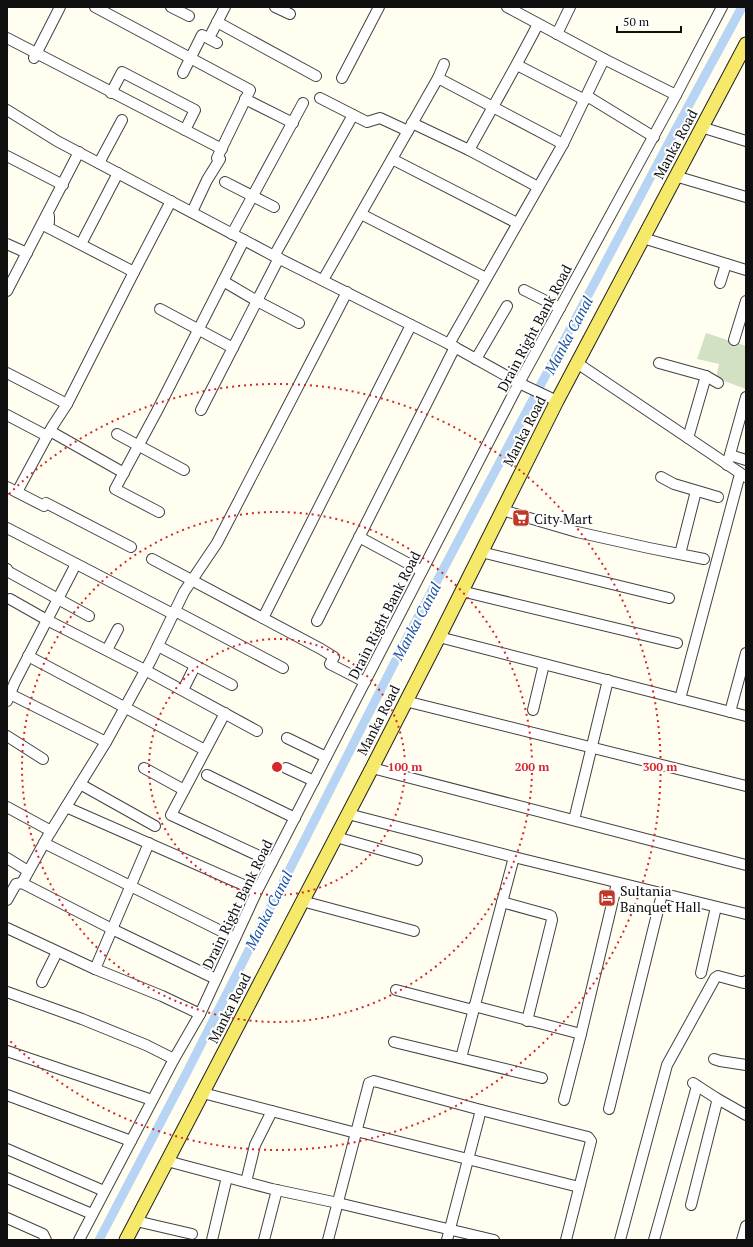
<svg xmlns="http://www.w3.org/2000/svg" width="753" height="1247" font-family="'PT Serif',serif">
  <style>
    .cemetery { fill: #d2e1c2 }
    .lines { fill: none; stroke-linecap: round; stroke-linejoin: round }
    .canal { stroke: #b7d4f5; stroke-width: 9 }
    .minor-casing { stroke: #424242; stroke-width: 12 }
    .major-casing { stroke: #202020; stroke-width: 15 }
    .minor { stroke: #fff; stroke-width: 10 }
    .major { stroke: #f6e96a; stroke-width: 13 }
    .ring { fill: none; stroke: #d62828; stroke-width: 2; stroke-dasharray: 2 4 }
    .labels { text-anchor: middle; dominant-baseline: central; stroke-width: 4; stroke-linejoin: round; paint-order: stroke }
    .street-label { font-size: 14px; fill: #0f0f0f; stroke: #fff }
    .poi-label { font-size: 14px; fill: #0f0f0f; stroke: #fff; text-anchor: start }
    .water-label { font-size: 15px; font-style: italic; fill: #1951a0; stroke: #fff }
    .centre { fill: #d62828; stroke: #fff; stroke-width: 2 }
    .ring-label { font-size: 12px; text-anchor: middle; font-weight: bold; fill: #d62828; stroke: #fff; stroke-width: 4; stroke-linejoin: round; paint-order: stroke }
  </style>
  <rect width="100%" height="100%" fill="#fffef1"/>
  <polygon class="cemetery" points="706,333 746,346 746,389 716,378 719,364 697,359"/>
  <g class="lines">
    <polyline class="canal" points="99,1240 187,1072 409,634 677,127 742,7"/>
    <defs>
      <g id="minor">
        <polyline points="95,7 250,90 217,158 220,159 207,180 192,212"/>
        <polyline points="171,7 189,16"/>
        <polyline points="275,7 290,14"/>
        <polyline points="507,7 604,59 676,95"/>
        <polyline points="217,22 316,76"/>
        <polyline points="557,34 570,7"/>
        <polyline points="7,38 222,149"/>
        <polyline points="209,38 225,7"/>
        <polyline points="34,58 60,7"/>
        <polyline points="517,65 585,100"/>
        <polyline points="183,73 202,35 217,43"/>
        <polyline points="342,78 379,7"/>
        <polyline points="438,78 444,64"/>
        <polyline points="111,93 122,72 195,110 185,130"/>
        <polyline points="587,96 654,137"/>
        <polyline points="320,98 367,122 380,118 408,131"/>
        <polyline points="245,99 293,123"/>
        <polyline points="7,110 57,141 274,256 449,344 519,383 557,401"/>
        <polyline points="412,123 469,150 538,187"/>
        <polyline points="701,127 746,141"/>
        <path d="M469 150C492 108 516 67 538 24"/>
        <polyline points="7,156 63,185"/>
        <polyline points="392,159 517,223"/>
        <polyline points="99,163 122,120"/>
        <polyline points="675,176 746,197"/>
        <polyline points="225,182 274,207"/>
        <polyline points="361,214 486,278"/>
        <polyline points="49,216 49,222 47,227 134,272"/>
        <polyline points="232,234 303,103"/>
        <polyline points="643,238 746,270"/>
        <polyline points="7,244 27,253"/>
        <polyline points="81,244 118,173"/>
        <polyline points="274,256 353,115"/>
        <polyline points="323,280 438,78 563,144"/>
        <polyline points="223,281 257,301 299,323"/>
        <polyline points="720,283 726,264"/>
        <polyline points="524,290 560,308"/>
        <polyline points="7,291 79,152"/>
        <polyline points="160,309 233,348"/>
        <polyline points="734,340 746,301"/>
        <polyline points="449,344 563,144 604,59"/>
        <polyline points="476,359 507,306"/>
        <polyline points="577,363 746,477"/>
        <polyline points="659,363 706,376 718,383"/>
        <polyline points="7,373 67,404"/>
        <polyline points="201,410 279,258"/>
        <polyline points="7,415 47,436"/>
        <polyline points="50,431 124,473"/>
        <polyline points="117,434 184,470"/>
        <polyline points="688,438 706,376"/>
        <polyline points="730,455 746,460"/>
        <polyline points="727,465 746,397"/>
        <polyline points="661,477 674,484 718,497"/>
        <polyline points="7,487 44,506 46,503 131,547"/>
        <polyline points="17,492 52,427 67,404 134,272 171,201"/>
        <polyline points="502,510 577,532 649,548 704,559"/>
        <polyline points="159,512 115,489 157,411 244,240"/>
        <polyline points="7,528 173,614"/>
        <polyline points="359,537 422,571"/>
        <polyline points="481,552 669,598"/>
        <polyline points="680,554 696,491"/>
        <polyline points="152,559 321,649 334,657 330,664 365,682"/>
        <polyline points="7,569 9,572 89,616"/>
        <polyline points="461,591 677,643"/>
        <polyline points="10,599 47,620 145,670 257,731"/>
        <polyline points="175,611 283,668"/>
        <polyline points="263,618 411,325"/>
        <polyline points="317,621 455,347"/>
        <polyline points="439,637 746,716"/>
        <polyline points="158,646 232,685"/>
        <polyline points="107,650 118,629"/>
        <polyline points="28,656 205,750"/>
        <polyline points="183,690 195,666"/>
        <polyline points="10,694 106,742"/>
        <polyline points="680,699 740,474"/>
        <polyline points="7,701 15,682 76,564"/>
        <polyline points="405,701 746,786"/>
        <polyline points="533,710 544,664"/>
        <polyline points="730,712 746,653"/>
        <polyline points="225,713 171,815 272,862"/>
        <polyline points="7,736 43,759"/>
        <polyline points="287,738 326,757"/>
        <polyline points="144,768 184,790"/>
        <polyline points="286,768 314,781"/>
        <polyline points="372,768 746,865"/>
        <polyline points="207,775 295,818"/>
        <polyline points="80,784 155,826"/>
        <polyline points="7,807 51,831"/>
        <polyline points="66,807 257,891"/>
        <polyline points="348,814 514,857 746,914"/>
        <polyline points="574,820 608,680"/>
        <polyline points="336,837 417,860"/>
        <polyline points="44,843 235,938"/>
        <polyline points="7,858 28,871"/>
        <polyline points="22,883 48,836 106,742 151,660 184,592 217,543 347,292"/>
        <polyline points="7,900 16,884 22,883 112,929 216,979"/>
        <polyline points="302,901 414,931"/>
        <polyline points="502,902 549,915 551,916 552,920 527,1021"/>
        <polyline points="7,928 95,969 162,996 200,1014"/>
        <polyline points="95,969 149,843"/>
        <polyline points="701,973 716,907"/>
        <polyline points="42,982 57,952"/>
        <polyline points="396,990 473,1010"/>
        <polyline points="7,992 82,1019 146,1045 174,1059"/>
        <polyline points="474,1006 581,1034"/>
        <polyline points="394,1042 542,1078"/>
        <polyline points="7,1051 152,1100"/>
        <polyline points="461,1058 514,857"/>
        <polyline points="714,1059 720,1061 746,1065"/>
        <polyline points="203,1093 356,1133"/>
        <polyline points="7,1095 131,1141"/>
        <polyline points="716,1098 746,1115"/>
        <polyline points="564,1100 581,1034 617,883"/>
        <polyline points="609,1109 662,894"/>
        <polyline points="356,1131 579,1187"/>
        <polyline points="7,1149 104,1191"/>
        <polyline points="167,1161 272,1189 338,1203 494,1240"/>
        <polyline points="7,1178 92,1214"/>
        <polyline points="246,1182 255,1145 272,1111"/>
        <polyline points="691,1205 717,1102 716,1098 693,1083"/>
        <polyline points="7,1218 43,1234 46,1240"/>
        <polyline points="136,1221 192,1234"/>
        <polyline points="79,1240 174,1059 200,1014 257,891 519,383 676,95 722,7"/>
        <polyline points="212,1240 227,1177"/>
        <polyline points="264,1240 277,1190"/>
        <polyline points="328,1240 369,1083 374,1081 481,1110 588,1137 591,1141 566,1240"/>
        <polyline points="447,1240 481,1110"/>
        <polyline points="620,1240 667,1065 715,978 718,976 740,982 745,983 746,981"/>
        <polyline points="654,1240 697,1086"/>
        <polyline points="742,1240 746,1226"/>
      </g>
      <polyline id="major" points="126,1240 372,768 439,637 557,401 746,44"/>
    </defs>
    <use href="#minor" class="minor-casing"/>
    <use href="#major" class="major-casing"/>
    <use href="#minor" class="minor"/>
    <use href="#major" class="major"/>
  </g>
  <g class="ring">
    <circle cx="277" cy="767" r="128"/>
    <circle cx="277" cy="767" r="255"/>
    <path d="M9 494A383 383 0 1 1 9 1040"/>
  </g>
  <defs>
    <symbol id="supermarket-square" viewBox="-11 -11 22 22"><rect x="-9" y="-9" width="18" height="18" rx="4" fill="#be3828" stroke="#fff"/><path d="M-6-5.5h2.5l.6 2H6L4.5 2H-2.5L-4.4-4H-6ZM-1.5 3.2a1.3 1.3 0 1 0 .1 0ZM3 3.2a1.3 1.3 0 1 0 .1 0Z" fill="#fff"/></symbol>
    <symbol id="hotel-square" viewBox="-11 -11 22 22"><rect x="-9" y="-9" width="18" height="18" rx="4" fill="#be3828" stroke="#fff"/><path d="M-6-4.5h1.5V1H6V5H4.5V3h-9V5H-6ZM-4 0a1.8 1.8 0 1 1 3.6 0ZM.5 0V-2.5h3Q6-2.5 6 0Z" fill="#fff"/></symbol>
  </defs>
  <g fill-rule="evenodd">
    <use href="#supermarket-square" x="511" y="508" width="20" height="20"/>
    <use href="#hotel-square" x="597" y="888" width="20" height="20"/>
  </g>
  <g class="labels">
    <g class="street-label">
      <text transform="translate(675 144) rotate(-62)">Manka Road</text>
      <text transform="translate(534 328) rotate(-62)">Drain Right Bank Road</text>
      <text transform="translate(524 431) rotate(-63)">Manka Road</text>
      <text transform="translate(384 615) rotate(-63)">Drain Right Bank Road</text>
      <text transform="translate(378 720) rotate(-63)">Manka Road</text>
      <text transform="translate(237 904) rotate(-64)">Drain Right Bank Road</text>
      <text transform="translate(229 1008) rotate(-63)">Manka Road</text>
    </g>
    <g class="poi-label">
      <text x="534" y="518">City Mart</text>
      <text x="620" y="890">Sultania<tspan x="620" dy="16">Banquet Hall</tspan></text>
    </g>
    <g class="water-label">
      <text transform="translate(568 335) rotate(-62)">Manka Canal</text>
      <text transform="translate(416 621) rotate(-62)">Manka Canal</text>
      <text transform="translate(268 910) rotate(-63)">Manka Canal</text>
    </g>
  </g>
  <circle cx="277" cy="767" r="6" class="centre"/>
  <g class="ring-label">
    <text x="405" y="771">100 m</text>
    <text x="532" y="771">200 m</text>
    <text x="660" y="771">300 m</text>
  </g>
  <rect width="753" height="1247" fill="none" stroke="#0f0f0f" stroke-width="16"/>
  <path d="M617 26v6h64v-6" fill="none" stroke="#0f0f0f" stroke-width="2"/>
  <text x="623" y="26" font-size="12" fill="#0f0f0f" stroke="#ffffff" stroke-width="3" paint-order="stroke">50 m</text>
</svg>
